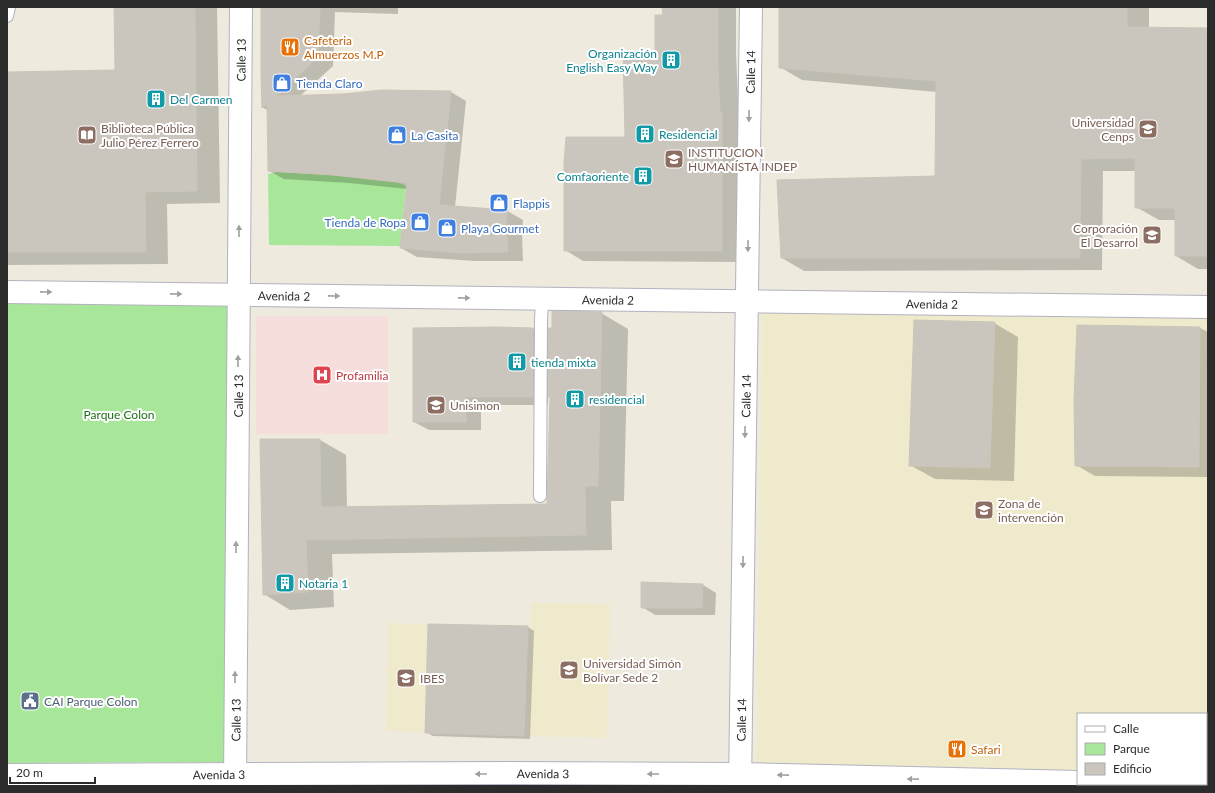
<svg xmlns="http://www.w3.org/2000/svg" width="1215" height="793" font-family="Lato,sans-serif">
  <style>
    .education { fill: #f0eacd; fill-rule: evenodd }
    .medical { fill: #f5dedc }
    .green { fill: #a8e799 }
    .shadow { fill: #0003 }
    .building { fill: #cac6be; stroke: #cac6b7 }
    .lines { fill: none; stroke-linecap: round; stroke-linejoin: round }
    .service-casing { stroke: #b2b2c0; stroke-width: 14 }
    .minor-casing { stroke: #b2b2c0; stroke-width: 24 }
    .service { stroke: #fff; stroke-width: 12 }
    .minor { stroke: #fff; stroke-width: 22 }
    .oneway { fill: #a0a0a0 }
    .labels { text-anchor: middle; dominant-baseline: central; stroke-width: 4; stroke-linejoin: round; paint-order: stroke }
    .food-label { font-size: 12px; fill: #c56008; stroke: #fff; text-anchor: start }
    .culture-label { font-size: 12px; fill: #0d838f; stroke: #fff; text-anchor: start }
    .street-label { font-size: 12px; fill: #2c2c2c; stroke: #fff }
    .shop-label { font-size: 12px; fill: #366cbe; stroke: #fff; text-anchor: start }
    .education-label { font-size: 12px; fill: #785e54; stroke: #fff; text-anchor: start }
    .health-label { font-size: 12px; fill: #be3a42; stroke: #fff; text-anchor: start }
    .park-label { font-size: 12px; fill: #1d6e18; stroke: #fff }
    .service-label { font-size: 12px; fill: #4e5e75; stroke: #fff; text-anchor: start }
  </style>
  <rect width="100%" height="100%" fill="#eeeade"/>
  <g class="education">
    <path d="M762 299 1208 306V786H756ZM1078 714H1206V784H1078Z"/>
    <polygon points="531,603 610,604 607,738 528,736"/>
    <polygon points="388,623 427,624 424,732 386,731"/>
    <polygon points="511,776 663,776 663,786 510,786"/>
  </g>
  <rect class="medical" x="256" y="316" width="132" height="118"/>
  <g class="green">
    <polygon points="278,172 332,175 400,183 406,186 400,246 269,245 268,174"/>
    <polygon points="233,298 225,762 7,763 7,303"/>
  </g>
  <g class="shadow">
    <polygon points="115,7 217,7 220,203 167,204 168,264 7,265 7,73 116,71"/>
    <polygon points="262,7 398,7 398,14 335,12 333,66 300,96 343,95 382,91 451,92 466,101 455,207 507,211 523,220 522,233 523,261 475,261 417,257 401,248 407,189 349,183 284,179 269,171 268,110 263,108 262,76"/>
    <polygon points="663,7 736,7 736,53 739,123 741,262 583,261 565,250 626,138 656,52 664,16"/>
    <polygon points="780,7 1149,7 1149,28 1208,29 1208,269 1198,269 1176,256 1176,220 1159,220 1136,207 1136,171 1103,171 1102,270 804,271 782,258 936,177 937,92 802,80 780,67"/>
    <polygon points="601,313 628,329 624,501 611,501 612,550 332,554 334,607 290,610 264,594 320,440 346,455 347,507 548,505 551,398 548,396 548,405 481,405 481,430 429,430 414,422 414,329 533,329 549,338"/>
    <polygon points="994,323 1018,337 1014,481 935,479 910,465"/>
    <polygon points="1078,326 1200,328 1208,332 1208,477 1095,476 1076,465"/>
    <polygon points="703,585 716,593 715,615 655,615 642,607"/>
    <polygon points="429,625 528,627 534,631 530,739 433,736 426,732"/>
  </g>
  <g class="building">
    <polygon points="114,7 195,7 197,191 145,192 146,252 7,252 7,72 115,70"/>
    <polygon points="261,7 320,7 318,57 276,96 343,94 382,90 451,91 439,205 508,210 506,223 508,252 459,253 400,248 407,183 333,175 268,171 267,104 262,108 261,76"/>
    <polygon points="662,7 718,7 718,67 720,112 722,112 722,251 564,251 564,163 566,137 625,137 623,52 655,51 655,15 663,15"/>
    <polygon points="779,7 1127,7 1127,27 1207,28 1207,256 1175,256 1175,208 1135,208 1135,158 1081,159 1080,258 781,258 777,180 935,176 936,81 779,68"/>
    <polygon points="552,311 602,312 598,486 585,486 586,535 306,540 308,592 263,595 260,439 320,439 321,507 547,504 550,397 548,397 548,328 552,328"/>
    <polygon points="914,320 995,322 990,468 909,466"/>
    <polygon points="1077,325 1200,327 1199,467 1075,466 1074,400"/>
    <polygon points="497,327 533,328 533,397 466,397 466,422 413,422 413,328"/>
    <polygon points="641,582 703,584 702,608 641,608"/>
    <polygon points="428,624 528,626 524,736 425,733"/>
  </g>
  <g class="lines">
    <defs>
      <g id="service">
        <polyline points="7,16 9,7"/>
        <polyline points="540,496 541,321 542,299"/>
      </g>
      <g id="minor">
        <path id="s1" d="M7 292 1208 307"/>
        <path id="s2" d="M7 775 506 773 741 774 1078 782"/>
        <polyline points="1142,784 1208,786"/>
        <path id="s3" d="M235 786 241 7"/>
        <path id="s4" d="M740 786 751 7"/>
      </g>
    </defs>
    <use href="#service" class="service-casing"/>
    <use href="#minor" class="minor-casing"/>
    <use href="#service" class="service"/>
    <use href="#minor" class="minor"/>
  </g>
  <defs><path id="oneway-solid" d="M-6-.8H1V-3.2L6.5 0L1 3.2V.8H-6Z"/></defs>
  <g class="oneway">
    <use href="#oneway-solid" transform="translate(749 116) rotate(91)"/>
    <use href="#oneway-solid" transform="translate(239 231) rotate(-90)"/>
    <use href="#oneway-solid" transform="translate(748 246) rotate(91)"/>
    <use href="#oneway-solid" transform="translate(46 292) rotate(1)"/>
    <use href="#oneway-solid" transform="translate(176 294) rotate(1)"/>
    <use href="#oneway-solid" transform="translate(334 296) rotate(1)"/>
    <use href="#oneway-solid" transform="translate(464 298) rotate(1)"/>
    <use href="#oneway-solid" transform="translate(238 361) rotate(-89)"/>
    <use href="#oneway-solid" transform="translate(745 432) rotate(91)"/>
    <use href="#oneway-solid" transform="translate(236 547) rotate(-90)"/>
    <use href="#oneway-solid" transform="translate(743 562) rotate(91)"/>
    <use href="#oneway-solid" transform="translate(235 677) rotate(-90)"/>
    <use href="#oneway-solid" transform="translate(481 774) rotate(180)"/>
    <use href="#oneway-solid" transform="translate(653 774) rotate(-180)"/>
    <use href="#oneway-solid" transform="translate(783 775) rotate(-179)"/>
    <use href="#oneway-solid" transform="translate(913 779) rotate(-179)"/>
  </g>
  <defs>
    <symbol id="restaurant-square" viewBox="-11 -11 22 22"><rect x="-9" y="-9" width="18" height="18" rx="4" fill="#e8710a" stroke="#fff"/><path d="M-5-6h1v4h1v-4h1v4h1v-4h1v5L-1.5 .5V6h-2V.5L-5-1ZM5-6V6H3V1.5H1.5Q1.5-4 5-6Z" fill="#fff"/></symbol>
    <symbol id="building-square" viewBox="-11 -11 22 22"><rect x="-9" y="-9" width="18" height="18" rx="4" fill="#0f9aa8" stroke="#fff"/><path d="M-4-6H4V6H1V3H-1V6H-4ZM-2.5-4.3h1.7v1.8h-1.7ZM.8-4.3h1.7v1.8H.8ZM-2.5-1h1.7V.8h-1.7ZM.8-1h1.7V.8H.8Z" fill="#fff"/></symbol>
    <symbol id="shop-square" viewBox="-11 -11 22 22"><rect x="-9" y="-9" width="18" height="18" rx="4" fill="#3f7fe0" stroke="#fff"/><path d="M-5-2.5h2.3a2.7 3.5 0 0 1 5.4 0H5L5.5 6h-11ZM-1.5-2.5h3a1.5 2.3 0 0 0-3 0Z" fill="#fff"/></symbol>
    <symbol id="university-square" viewBox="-11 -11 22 22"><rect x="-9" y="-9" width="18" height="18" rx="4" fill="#8d6e63" stroke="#fff"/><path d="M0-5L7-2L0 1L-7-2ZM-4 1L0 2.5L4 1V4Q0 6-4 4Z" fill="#fff"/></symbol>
    <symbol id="library-square" viewBox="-11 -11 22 22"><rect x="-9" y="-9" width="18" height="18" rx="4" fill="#8d6e63" stroke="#fff"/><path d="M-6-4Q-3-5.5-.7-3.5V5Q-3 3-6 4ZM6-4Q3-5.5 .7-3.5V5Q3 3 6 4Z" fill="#fff"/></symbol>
    <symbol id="school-square" viewBox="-11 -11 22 22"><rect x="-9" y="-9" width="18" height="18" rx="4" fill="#8d6e63" stroke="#fff"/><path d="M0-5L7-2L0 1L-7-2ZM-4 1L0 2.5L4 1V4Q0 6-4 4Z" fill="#fff"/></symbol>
    <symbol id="hospital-square" viewBox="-11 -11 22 22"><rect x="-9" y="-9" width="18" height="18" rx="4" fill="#e0444e" stroke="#fff"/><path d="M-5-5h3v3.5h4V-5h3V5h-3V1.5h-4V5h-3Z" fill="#fff"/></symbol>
    <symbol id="civic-square" viewBox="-11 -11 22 22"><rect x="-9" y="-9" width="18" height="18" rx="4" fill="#5c6f8a" stroke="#fff"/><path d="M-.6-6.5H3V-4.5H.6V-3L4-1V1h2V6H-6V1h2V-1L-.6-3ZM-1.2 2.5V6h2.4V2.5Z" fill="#fff"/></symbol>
  </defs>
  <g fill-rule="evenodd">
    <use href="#restaurant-square" x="279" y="36" width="22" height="22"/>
    <use href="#building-square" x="660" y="49" width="22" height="22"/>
    <use href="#shop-square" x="271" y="72" width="22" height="22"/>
    <use href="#building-square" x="145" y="88" width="22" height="22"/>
    <use href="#university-square" x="1137" y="118" width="22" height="22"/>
    <use href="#building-square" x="634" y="123" width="22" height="22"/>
    <use href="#library-square" x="76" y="124" width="22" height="22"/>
    <use href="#shop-square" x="386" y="124" width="22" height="22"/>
    <use href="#school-square" x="663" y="148" width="22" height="22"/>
    <use href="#building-square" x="632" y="165" width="22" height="22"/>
    <use href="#shop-square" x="488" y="192" width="22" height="22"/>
    <use href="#shop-square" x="409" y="211" width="22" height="22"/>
    <use href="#shop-square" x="436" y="217" width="22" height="22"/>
    <use href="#school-square" x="1141" y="224" width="22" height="22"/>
    <use href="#building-square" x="506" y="351" width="22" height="22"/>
    <use href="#hospital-square" x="311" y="364" width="22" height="22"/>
    <use href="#building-square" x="564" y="388" width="22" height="22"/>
    <use href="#school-square" x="425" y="394" width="22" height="22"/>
    <use href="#school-square" x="973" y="499" width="22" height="22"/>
    <use href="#building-square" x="274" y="572" width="22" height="22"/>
    <use href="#university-square" x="558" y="659" width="22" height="22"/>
    <use href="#university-square" x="395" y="667" width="22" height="22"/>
    <use href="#civic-square" x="19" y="690" width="22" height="22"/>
    <use href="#restaurant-square" x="946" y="738" width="22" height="22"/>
  </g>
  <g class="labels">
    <g class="food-label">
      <text x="304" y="40">Cafeteria<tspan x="304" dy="14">Almuerzos M.P</tspan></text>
      <text x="971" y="749">Safari</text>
    </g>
    <g class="culture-label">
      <text x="657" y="53" text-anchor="end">Organización<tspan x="657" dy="14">English Easy Way</tspan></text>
      <text x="170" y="99">Del Carmen</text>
      <text x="659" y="134">Residencial</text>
      <text x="629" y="176" text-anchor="end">Comfaoriente</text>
      <text x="531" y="362">tienda mixta</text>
      <text x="589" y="399">residencial</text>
      <text x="299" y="583">Notaria 1</text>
    </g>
    <g class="street-label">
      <text stroke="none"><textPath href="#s3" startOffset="726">Calle 13</textPath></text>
      <text stroke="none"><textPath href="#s4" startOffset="714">Calle 14</textPath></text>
      <text stroke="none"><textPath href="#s1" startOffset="277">Avenida 2</textPath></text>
      <text stroke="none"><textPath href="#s1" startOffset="601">Avenida 2</textPath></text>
      <text stroke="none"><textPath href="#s1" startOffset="925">Avenida 2</textPath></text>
      <text stroke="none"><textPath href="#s3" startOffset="390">Calle 13</textPath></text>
      <text stroke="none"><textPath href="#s4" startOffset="390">Calle 14</textPath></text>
      <text stroke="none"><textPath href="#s3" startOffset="66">Calle 13</textPath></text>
      <text stroke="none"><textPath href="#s4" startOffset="66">Calle 14</textPath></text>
      <text stroke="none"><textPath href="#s2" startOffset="212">Avenida 3</textPath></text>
      <text stroke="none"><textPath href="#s2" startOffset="536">Avenida 3</textPath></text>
    </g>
    <g class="shop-label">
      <text x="296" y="83">Tienda Claro</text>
      <text x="411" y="135">La Casita</text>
      <text x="513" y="203">Flappis</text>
      <text x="406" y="222" text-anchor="end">Tienda de Ropa</text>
      <text x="461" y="228">Playa Gourmet</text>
    </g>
    <g class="education-label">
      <text x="1134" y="122" text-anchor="end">Universidad<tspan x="1134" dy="14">Cenps</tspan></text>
      <text x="101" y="128">Biblioteca Pública<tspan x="101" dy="14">Julio Pérez Ferrero</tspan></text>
      <text x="688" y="152">INSTITUCION<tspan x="688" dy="14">HUMANÍSTA INDEP</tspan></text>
      <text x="1138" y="228" text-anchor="end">Corporación<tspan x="1138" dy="14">El Desarrol</tspan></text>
      <text x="450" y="405">Unisimon</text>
      <text x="998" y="503">Zona de<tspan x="998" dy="14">intervención</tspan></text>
      <text x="583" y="663">Universidad Simón<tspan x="583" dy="14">Bolívar Sede 2</tspan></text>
      <text x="420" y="678">IBES</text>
    </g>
    <g class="health-label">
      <text x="336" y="375">Profamilia</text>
    </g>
    <g class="park-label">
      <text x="119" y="414">Parque Colon</text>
    </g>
    <g class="service-label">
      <text x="44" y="701">CAI Parque Colon</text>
    </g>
  </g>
  <rect width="1215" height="793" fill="none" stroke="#2c2c2c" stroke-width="16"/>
  <rect x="1077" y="713" width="130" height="72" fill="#ffffff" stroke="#ababab"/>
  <rect x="1085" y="726" width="20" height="6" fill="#ffffff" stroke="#ababab"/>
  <text x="1113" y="733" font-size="12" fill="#2c2c2c">Calle</text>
  <rect x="1085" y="743" width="20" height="12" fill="#a8e799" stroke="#ababab"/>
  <text x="1113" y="753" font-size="12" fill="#2c2c2c">Parque</text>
  <rect x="1085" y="763" width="20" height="12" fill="#cac6be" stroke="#ababab"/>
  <text x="1113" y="773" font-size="12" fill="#2c2c2c">Edificio</text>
  <path d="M10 777v6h85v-6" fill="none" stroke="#2c2c2c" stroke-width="2"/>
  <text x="16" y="777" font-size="12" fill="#2c2c2c" stroke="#ffffff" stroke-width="3" paint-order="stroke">20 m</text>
</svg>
